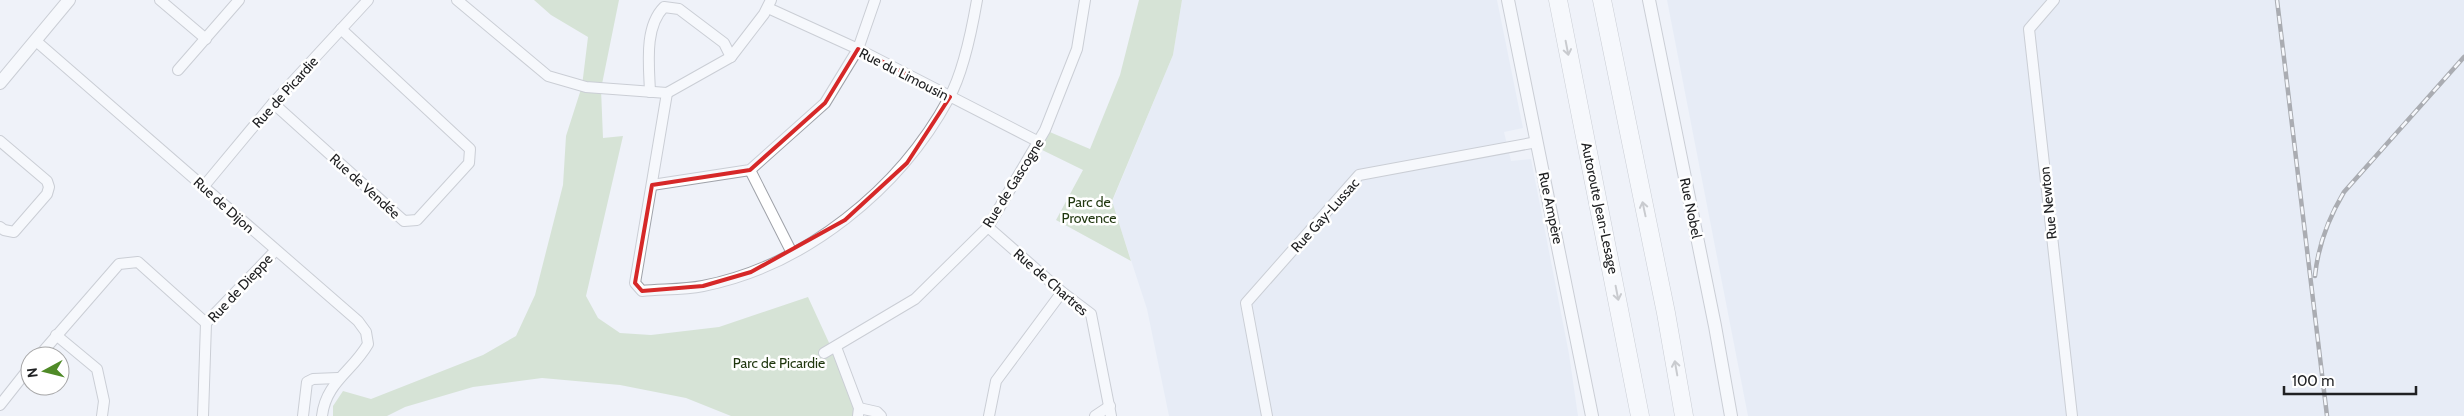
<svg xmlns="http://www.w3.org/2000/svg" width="2464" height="416" font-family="Cabin,sans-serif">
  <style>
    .built { fill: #dde5f2 }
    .green { fill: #b9d0ac }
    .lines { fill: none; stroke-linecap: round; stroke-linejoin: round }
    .minor-casing { stroke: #9fa2a9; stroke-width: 12 }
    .tertiary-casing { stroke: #9fa2a9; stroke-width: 14 }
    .motorway-casing { stroke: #9fa2a9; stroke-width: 19 }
    .minor { stroke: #fff; stroke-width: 10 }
    .tertiary { stroke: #fff; stroke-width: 12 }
    .motorway { stroke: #fff; stroke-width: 18 }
    .rail-casing { stroke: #57585b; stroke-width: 4.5 }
    .rail { stroke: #fff; stroke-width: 2.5; stroke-dasharray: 8; stroke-linecap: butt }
    .oneway { stroke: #9b9b9c }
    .marked { fill: none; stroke: #d62828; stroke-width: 4; stroke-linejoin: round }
    .labels { text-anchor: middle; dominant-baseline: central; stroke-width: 5; stroke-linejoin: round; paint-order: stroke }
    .street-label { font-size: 14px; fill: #202123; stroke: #fff }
    .park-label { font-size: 14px; fill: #1f360e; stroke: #fff }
  </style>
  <rect width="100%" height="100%" fill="#eff2f9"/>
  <g class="built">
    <polygon points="1182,0 1497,0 1523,128 1504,132 1511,161 1531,159 1569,354 1578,416 1169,416 1147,309 1112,202 1173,55"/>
    <polygon points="1667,0 2464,0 2464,416 1748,416"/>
  </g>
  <g class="green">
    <polygon points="534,0 619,0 601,89 603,138 623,136 586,296 598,318 620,333 651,335 719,327 808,297 859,408 858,416 731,416 686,398 620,385 542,378 473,387 405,407 387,416 333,416 333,406 343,391 371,399 483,355 516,336 535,295 563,185 566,136 582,86 588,37 551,15"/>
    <polygon points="1139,0 1182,0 1173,55 1112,201 1131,261 1056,220 1083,170 1036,147 1045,130 1090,149 1120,75"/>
  </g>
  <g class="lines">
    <defs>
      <g id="minor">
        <polyline points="160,0 206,39"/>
        <polyline points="457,0 548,76 586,87 667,93 731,57 764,14 771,0"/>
        <polyline points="2054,0 2029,29 2072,416"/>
        <polyline points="768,8 858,49 1039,142"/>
        <path d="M36 41 358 321 366 332 368 344C352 372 326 382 322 416"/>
        <polyline points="178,70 239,0"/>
        <path d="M650 92C649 65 644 27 664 7L679 9 724 43 731 57"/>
        <path d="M667 93 635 283 642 291C662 289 683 290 703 286 805 266 900 189 949 98 963 73 972 29 977 0"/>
        <polyline points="273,103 404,221 417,220 469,163 470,149 341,29"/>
        <polyline points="0,141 47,181 49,187 47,194 14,232 4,230 0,227"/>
        <polyline points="750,170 792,253"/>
        <polyline points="652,185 750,170 825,103 858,49 875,0"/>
        <polyline points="204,186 273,103 368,0"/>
        <polyline points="988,227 1062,292 1091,314 1111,416"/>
        <polyline points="56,335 97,369 104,401 102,416"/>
        <polyline points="836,347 859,408 858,416"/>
        <polyline points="824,353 915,299 988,227 1045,130 1077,49 1085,0"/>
        <polyline points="39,356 119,264 138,262 206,323"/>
        <polyline points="0,405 30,367"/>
        <polyline points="859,408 877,412 881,416"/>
        <polyline points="203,416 206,323 275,251"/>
        <polyline points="303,416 307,382 313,379 338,378"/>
        <polyline points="989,416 996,381 1062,292"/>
        <polyline points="1095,416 1110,406"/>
        <polyline points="1267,416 1246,303 1359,175 1537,142"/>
      </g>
      <g id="tertiary">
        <polyline points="1508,0 1592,416"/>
        <polyline points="1649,0 1715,326 1731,416"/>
        <polyline points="0,83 69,0"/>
      </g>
      <g id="motorway">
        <polyline points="1558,0 1640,416"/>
        <polyline points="1602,0 1666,313 1684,416"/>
      </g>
    </defs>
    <use href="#minor" class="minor-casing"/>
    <use href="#tertiary" class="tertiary-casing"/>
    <use href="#motorway" class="motorway-casing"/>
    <use href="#minor" class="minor"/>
    <use href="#tertiary" class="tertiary"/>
    <use href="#motorway" class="motorway"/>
    <defs>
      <g id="rail">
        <polyline points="2277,0 2327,416"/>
        <path d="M2315 276C2318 245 2328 219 2344 192L2464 57"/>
      </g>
    </defs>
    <use href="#rail" class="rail-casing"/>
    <use href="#rail" class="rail"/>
  </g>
  <defs><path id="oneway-shaft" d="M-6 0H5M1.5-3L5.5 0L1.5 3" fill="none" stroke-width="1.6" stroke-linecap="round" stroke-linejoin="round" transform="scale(1.25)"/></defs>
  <g class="oneway">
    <use href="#oneway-shaft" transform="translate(1567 48) rotate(79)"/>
    <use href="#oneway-shaft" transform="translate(1644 209) rotate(-102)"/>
    <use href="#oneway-shaft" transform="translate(1617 293) rotate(79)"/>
    <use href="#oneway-shaft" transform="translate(1676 368) rotate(-100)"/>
  </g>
  <path d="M0 0H2464V416H0ZM858 49 950 97 907 163 845 220 751 272 703 286 642 291 635 283 652 185 750 170 825 103Z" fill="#eff2f9" fill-opacity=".55" fill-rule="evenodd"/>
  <path class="marked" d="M858 49 950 97 907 163 845 220 751 272 703 286 642 291 635 283 652 185 750 170 825 103Z"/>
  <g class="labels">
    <g class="street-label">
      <text transform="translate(904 74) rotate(27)">Rue du Limousin</text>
      <text transform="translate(285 92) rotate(-48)">Rue de Picardie</text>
      <text transform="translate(1013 183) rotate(-58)">Rue de Gascogne</text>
      <text transform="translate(365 186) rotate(42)">Rue de Vendée</text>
      <text transform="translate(2048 203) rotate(-96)">Rue Newton</text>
      <text transform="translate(224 205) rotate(42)">Rue de Dijon</text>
      <text transform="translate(1551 208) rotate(78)">Rue Ampère</text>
      <text transform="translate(1600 208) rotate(78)">Autoroute Jean-Lesage</text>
      <text transform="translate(1691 208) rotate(78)">Rue Nobel</text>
      <text transform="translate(1325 215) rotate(-48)">Rue Gay-Lussac</text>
      <text transform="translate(1051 282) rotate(41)">Rue de Chartres</text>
      <text transform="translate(240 288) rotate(-47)">Rue de Dieppe</text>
    </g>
    <g class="park-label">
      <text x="1089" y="202">Parc de<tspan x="1089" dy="16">Provence</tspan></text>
      <text x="779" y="363">Parc de Picardie</text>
    </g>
  </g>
  <g transform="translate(45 371) rotate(263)"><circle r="24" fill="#ffffff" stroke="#a6a6a7"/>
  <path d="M0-4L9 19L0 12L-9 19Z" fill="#4f8a27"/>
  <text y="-8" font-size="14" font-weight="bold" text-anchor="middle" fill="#202123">N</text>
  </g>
  <path d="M2284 386v8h132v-8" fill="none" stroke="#202123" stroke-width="2.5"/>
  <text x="2292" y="386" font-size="15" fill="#202123" stroke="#ffffff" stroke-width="4" paint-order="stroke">100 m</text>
</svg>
